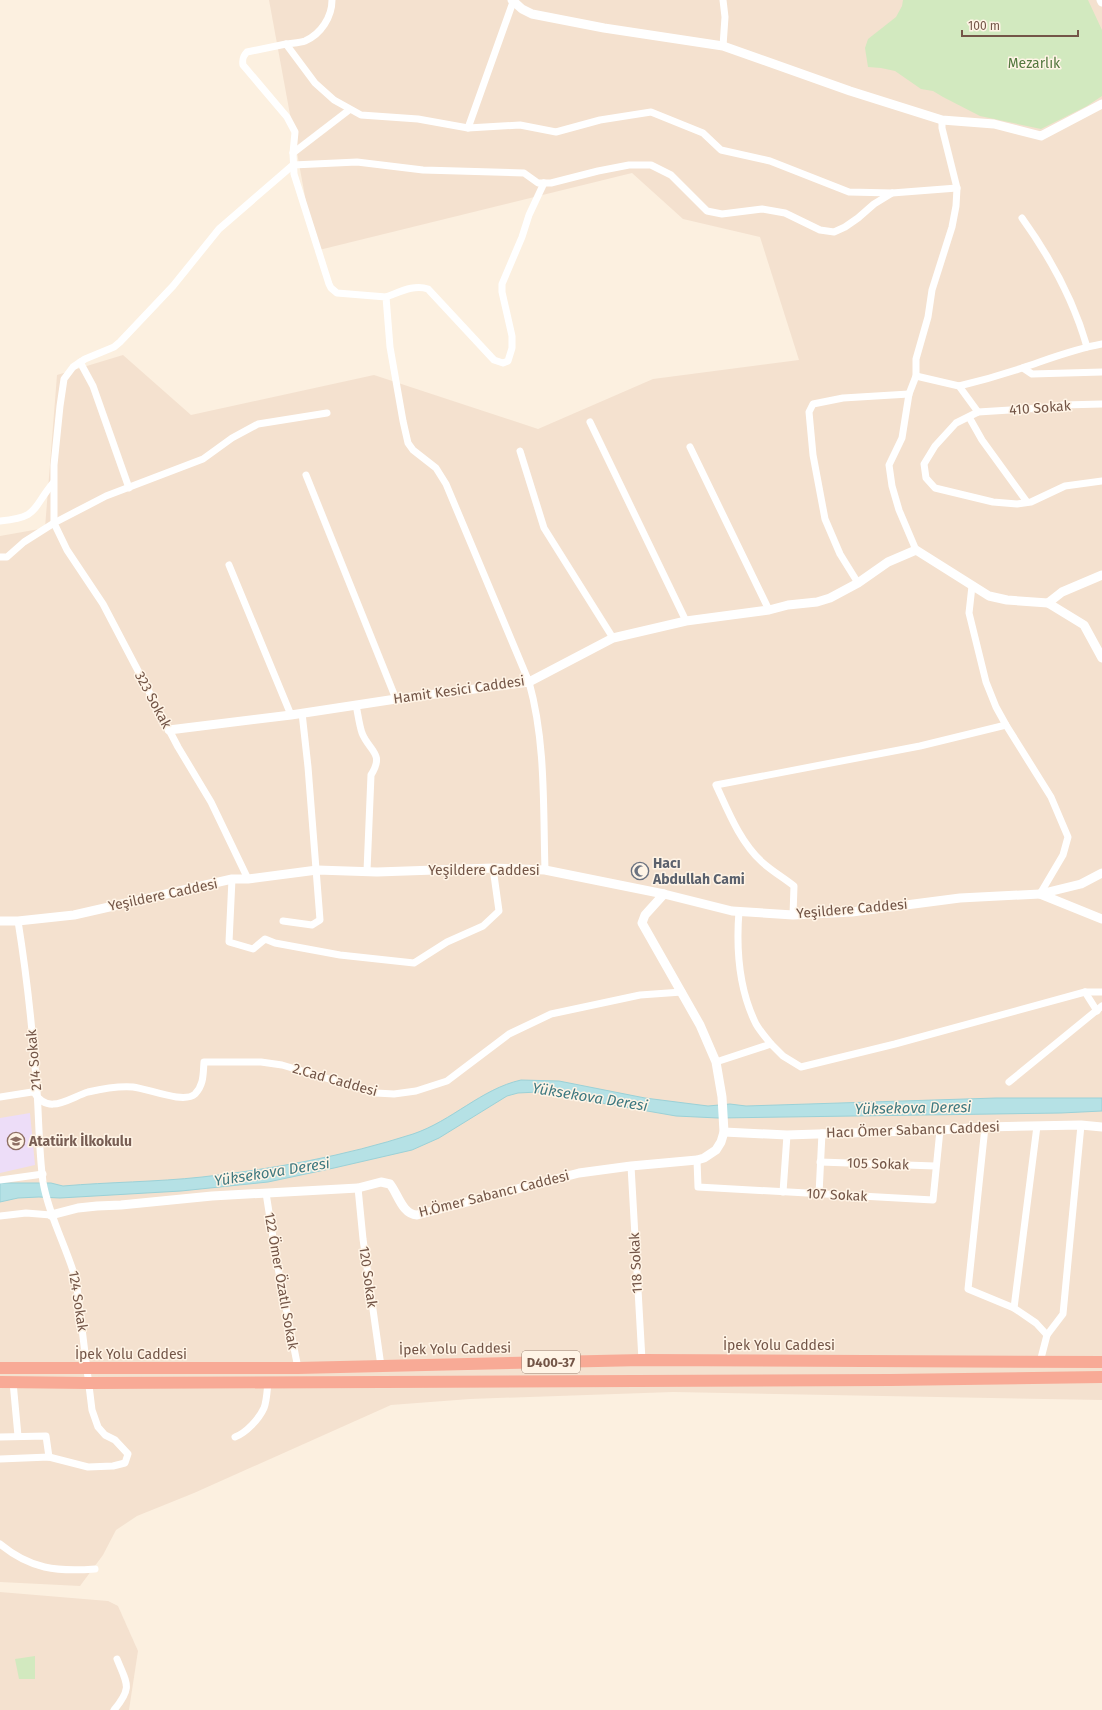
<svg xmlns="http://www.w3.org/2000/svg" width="1102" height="1710" font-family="'Fira Sans',sans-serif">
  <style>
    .residential { fill: #f4e1cf }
    .education { fill: #edddf8 }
    .green { fill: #d2e9bf }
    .water { fill: #b5e1e5; stroke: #9bd1d7 }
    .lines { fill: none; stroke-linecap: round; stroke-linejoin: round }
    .street { stroke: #fff; stroke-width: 7 }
    .secondary { stroke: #fff; stroke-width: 9 }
    .highway { stroke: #f8aa96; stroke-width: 12 }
    .labels { text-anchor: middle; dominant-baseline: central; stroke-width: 3; stroke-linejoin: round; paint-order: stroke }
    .shield { fill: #fff4e6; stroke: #9d8577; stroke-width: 1 }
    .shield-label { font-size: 13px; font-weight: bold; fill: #735547 }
    .park-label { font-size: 14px; fill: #547940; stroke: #fff4e6 }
    .street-label { font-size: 14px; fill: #735547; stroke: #fff4e6 }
    .worship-label { font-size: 14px; font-weight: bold; fill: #5b616d; stroke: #fff4e6; text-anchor: start }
    .education-label { font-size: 14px; font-weight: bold; fill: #785e54; stroke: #fff4e6; text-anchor: start }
    .water-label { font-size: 15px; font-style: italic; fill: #3f7980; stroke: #fff4e6 }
  </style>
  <rect width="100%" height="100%" fill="#fcf0e0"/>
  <g class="residential">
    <polygon points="269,0 1102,0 1102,1400 673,1392 470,1399 391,1405 194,1493 137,1516 116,1530 103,1555 80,1586 0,1582 0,536 45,528 57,375 123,355 191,415 374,375 538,429 653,379 799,360 760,237 683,219 632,173 315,251"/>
    <polygon points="0,1592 108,1601 118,1606 138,1651 129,1710 0,1710"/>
  </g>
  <polygon class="education" points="30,1113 35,1165 0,1173 0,1118"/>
  <g class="green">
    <polygon points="903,0 1088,0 1102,30 1102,96 1087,106 1041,129 980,116 943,97 933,91 921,89 895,71 881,68 868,67 865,48 868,39 896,17 902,6"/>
    <polygon points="35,1656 35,1679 19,1679 15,1659"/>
  </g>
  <path class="water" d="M521 1080 559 1081 645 1098 708 1106 730 1104 746 1106 996 1098H1102V1111L1061 1113 718 1118 676 1116 538 1092 518 1093 507 1096 439 1138 412 1150 334 1168 268 1182 181 1191 60 1198 39 1197 18 1198 0 1202V1183H51L63 1186C109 1182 156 1182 202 1177 273 1169 345 1156 413 1134 452 1121 481 1089 521 1080Z"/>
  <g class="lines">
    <g class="street">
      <path d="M332 0C332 17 321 34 305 41 300 43 292 43 286 44L315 83 334 100 361 115 418 119 468 128 520 125 556 132 600 120 651 112 703 133 721 150 770 161 849 192 892 193 957 188"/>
      <path d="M286 44 247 52C243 56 242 59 243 65L287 117 295 132 293 153 294 174 329 284 331 288 337 293 386 297 390 347 403 421 408 443 413 450 436 468 446 484 529 682C546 743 543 807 545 870"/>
      <polyline points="723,46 725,17 723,0"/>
      <polyline points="468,128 513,2"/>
      <polyline points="293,153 349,110"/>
      <path d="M1022 218C1050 257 1074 301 1087 347"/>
      <path d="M386 297C400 292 414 284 428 289L494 360 503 363 508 361 512 348V336L502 292V284L522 237 529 215 544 183"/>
      <polyline points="80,362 93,386 129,488"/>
      <polyline points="1023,368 1032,374 1102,372"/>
      <polyline points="916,376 959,386 978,412"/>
      <path d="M959 386C980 381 1001 375 1022 368 1049 359 1074 349 1102 344"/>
      <polyline points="1102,404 1063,405 1042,408 978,412 956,423 935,446 924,464 926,478 935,488 993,502 1017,504 1031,502 1065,486 1102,481"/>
      <polyline points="969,417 982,440 1027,502"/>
      <polyline points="590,422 686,621"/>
      <polyline points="690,447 769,610"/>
      <polyline points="520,451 544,528 613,638"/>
      <polyline points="306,475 396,699"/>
      <path d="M0 521C39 517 31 510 53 483"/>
      <polyline points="916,550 899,510 892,486 889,465 902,438 909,394 916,376 916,359 928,317 932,290 952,227 956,206 957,188 942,128 942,120"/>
      <polyline points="0,557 7,557 24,542 54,523 106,496 203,459 232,438 258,424 327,413"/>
      <polyline points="229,565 291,715"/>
      <polyline points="858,583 840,554 825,519 813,455 809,412 813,404 843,398 909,394"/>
      <polyline points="972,586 969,613 986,682 996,707 1006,725 1051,797 1068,837 1063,855 1040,894"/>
      <path d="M356 705C358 714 359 724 362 733 369 751 385 753 371 775L367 871"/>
      <polyline points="232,879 229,942 253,949 265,939 275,943 340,955 414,963 447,942 483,926 499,911 493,868"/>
      <polyline points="248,879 211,802 178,747 103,604 67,550 54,523 54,465 60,406 64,379 73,367 85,359 114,347 120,342 173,286 219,229 293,165 357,162 423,170 524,173 538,183 551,183 598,171 629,165 651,165 671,175 707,211 722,214 762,209 785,213 820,230 834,232 845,227 858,218 874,204 892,193"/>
      <path d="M739 911C736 949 739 990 756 1024 760 1031 766 1038 771 1044"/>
      <path d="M793 915 794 886C784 878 772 871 762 862 740 842 728 811 716 785L920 746 1006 725"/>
      <polyline points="283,921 312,925 320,920 308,767 302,713"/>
      <polyline points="1085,992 1097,1011"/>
      <polyline points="716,1062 771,1044 783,1056 801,1067 895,1044 1085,992 1102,992"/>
      <polyline points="1009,1082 1102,1006"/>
      <path d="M0 1097 32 1092H34C48 1116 69 1098 88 1092 101 1089 120 1086 133 1087 149 1089 184 1104 195 1094 204 1085 203 1074 204 1062H261L282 1065 376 1093 394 1094 416 1091 447 1081 509 1034 551 1014 640 995 682 992"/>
      <polyline points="1037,1126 1014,1308 1036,1323 1047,1335 1040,1362"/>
      <polyline points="985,1127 968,1289 1014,1308"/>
      <polyline points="697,1160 698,1187 933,1200 940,1130"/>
      <polyline points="820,1162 935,1166"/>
      <polyline points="631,1166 642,1360"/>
      <polyline points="0,1180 43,1174"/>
      <polyline points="358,1188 363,1239 381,1366"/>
      <polyline points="783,1192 787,1135"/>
      <polyline points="266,1193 277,1263 298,1368"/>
      <polyline points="819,1194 822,1133"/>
      <polyline points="0,1216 26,1213 51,1215"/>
      <polyline points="1047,1335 1063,1314 1081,1125"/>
      <polyline points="13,1382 18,1436"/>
      <polyline points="0,1437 46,1436 49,1457"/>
      <path d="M235 1437C246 1433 259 1419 264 1408 267 1400 267 1390 268 1382"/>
      <path d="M0 1459 49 1457 88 1467 113 1466 125 1463 128 1454 115 1440 105 1435 98 1427 92 1410 76 1280C66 1246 49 1216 43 1182 39 1152 39 1121 37 1091 33 1034 27 977 18 921"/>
      <path d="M0 1544C30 1569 57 1572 95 1569"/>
      <path d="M114 1710C133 1687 127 1684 117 1659"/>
    </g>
    <g class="secondary">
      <polyline points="512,0 522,9 532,14 604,28 723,46 850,91 942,120 994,124 1041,136 1102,104"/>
      <polyline points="1101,0 1102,2"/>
      <polyline points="1048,603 1062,592 1102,575"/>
      <polyline points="169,730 291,715 396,699 529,682 613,638 686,621 769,610 788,605 817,602 830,598 858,583 888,562 916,550 989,596 1007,600 1048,603 1084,625 1102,658"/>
      <polyline points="1040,894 1102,919"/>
      <polyline points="0,921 18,921 74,915 232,879 248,879 317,870 377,872 493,868 545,870 664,894 732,911 793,915 852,912 960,898 1040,894 1081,884 1102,873"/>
      <polyline points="724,1132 787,1135 940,1130 985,1127 1081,1125 1102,1127"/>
      <path d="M51 1215 78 1208 97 1206 121 1205 212 1196 358 1188 381 1182 390 1184C398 1194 402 1214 417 1215L579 1173 631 1166 697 1160 704 1158 716 1150 721 1142 724 1132 722 1097 716 1062 700 1025 642 923 645 915 664 894"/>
    </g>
    <g class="highway">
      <polyline points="0,1368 298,1368 642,1360 1102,1362"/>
      <polyline points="0,1382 89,1383 891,1380 1102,1377"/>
    </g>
  </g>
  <defs>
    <symbol id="mosque-ring" viewBox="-11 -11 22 22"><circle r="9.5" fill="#fff4e6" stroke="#6b7280" stroke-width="1.5"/><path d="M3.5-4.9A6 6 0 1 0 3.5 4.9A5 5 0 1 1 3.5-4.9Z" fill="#6b7280"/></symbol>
    <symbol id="school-ring" viewBox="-11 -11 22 22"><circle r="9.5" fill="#fff4e6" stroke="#8d6e63" stroke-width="1.5"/><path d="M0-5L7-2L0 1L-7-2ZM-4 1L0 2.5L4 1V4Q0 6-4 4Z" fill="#8d6e63"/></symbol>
  </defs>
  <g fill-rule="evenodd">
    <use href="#mosque-ring" x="630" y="861" width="20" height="20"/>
    <use href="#school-ring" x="6" y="1131" width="20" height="20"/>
  </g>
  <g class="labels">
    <rect class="shield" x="522" y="1351" width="58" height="22" rx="3"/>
    <g class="shield-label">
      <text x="551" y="1362">D400-37</text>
    </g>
    <g class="park-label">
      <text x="1034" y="63">Mezarlık</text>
    </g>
    <g class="street-label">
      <text transform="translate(1040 408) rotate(-4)">410 Sokak</text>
      <text transform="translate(459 690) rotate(-8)">Hamit Kesici Caddesi</text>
      <text transform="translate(153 700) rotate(62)">323 Sokak</text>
      <text x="484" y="870">Yeşildere Caddesi</text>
      <text transform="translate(163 895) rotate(-12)">Yeşildere Caddesi</text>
      <text transform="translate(852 909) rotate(-5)">Yeşildere Caddesi</text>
      <text transform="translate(34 1060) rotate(-95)">214 Sokak</text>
      <text transform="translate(335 1080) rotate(16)">2.Cad Caddesi</text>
      <text transform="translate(913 1130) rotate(-2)">Hacı Ömer Sabancı Caddesi</text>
      <text transform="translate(878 1164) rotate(2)">105 Sokak</text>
      <text transform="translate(494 1194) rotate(-14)">H.Ömer Sabancı Caddesi</text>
      <text transform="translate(837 1195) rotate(3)">107 Sokak</text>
      <text transform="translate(636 1263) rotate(-93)">118 Sokak</text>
      <text transform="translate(368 1277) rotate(82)">120 Sokak</text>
      <text transform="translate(281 1281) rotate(80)">122 Ömer Özatlı Sokak</text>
      <text transform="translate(78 1301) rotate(81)">124 Sokak</text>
      <text x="779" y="1345">İpek Yolu Caddesi</text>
      <text transform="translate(455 1349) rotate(-1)">İpek Yolu Caddesi</text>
      <text x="131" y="1354">İpek Yolu Caddesi</text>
    </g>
    <g class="worship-label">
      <text x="653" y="863">Hacı<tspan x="653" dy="16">Abdullah Cami</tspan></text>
    </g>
    <g class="education-label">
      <text x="29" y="1141">Atatürk İlkokulu</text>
    </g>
    <g class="water-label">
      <text transform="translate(590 1097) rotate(9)">Yüksekova Deresi</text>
      <text transform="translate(913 1108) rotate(-1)">Yüksekova Deresi</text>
      <text transform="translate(272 1172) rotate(-9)">Yüksekova Deresi</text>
    </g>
  </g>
  <path d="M962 30v6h116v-6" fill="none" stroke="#735547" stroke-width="2"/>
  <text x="968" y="30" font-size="12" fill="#735547" stroke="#fff4e6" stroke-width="3" paint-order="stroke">100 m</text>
</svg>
